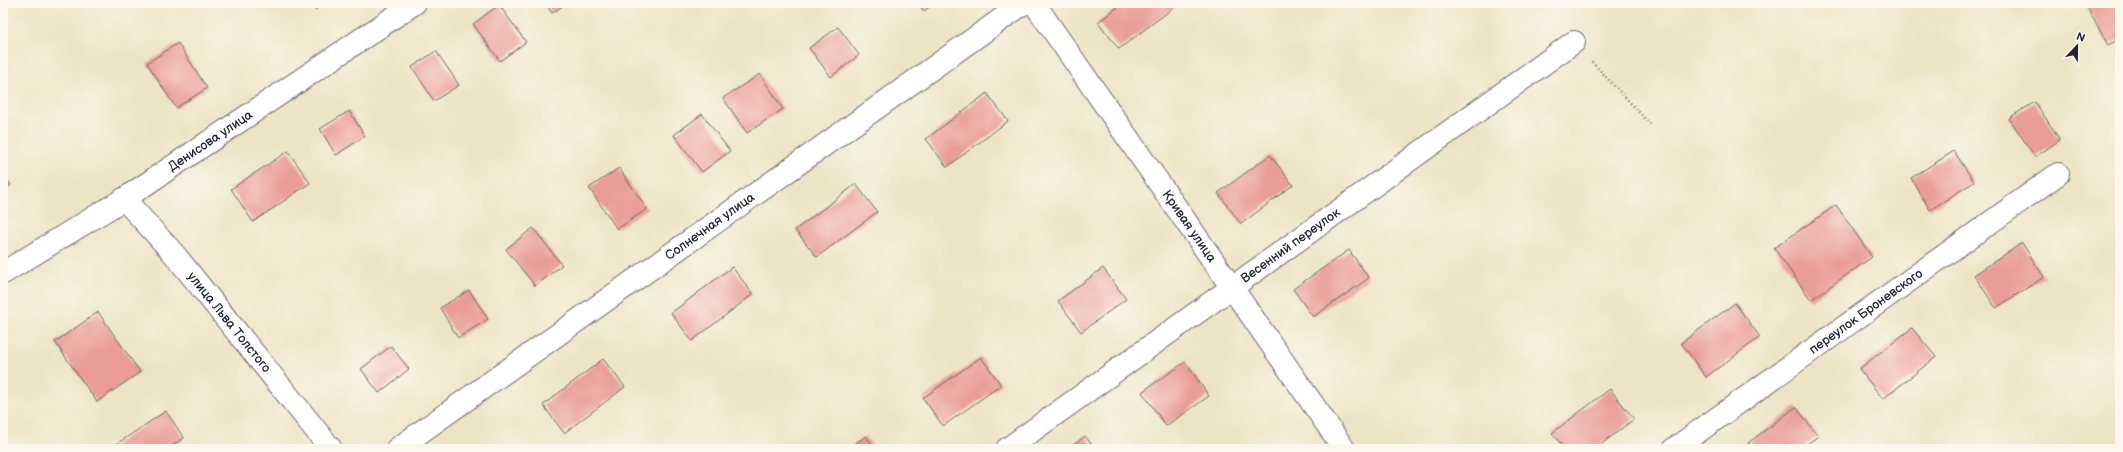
<svg xmlns="http://www.w3.org/2000/svg" width="2123" height="452" font-family="'Balsamiq Sans',sans-serif">
  <style>
    .building { fill: #ea9c98 }
    .lines { fill: none; stroke-linecap: round; stroke-linejoin: round }
    .minor-casing { stroke: #69666c; stroke-width: 24 }
    .path { stroke: #69666c; stroke-width: 2.5; stroke-dasharray: 1 3; stroke-linecap: butt }
    .minor { stroke: #fff; stroke-width: 22 }
    .labels { text-anchor: middle; dominant-baseline: central; stroke-width: 4; stroke-linejoin: round; paint-order: stroke }
    .street-label { font-size: 13px; fill: #22223b; stroke: #fbf7ec }
  </style>
  <rect width="100%" height="100%" fill="#fbf7ec"/>
  <filter id="ink" filterUnits="userSpaceOnUse"><feTurbulence type="fractalNoise" baseFrequency=".025" numOctaves="2"/><feDisplacementMap in="SourceGraphic" scale="8" xChannelSelector="R" yChannelSelector="G"/><feConvolveMatrix kernelMatrix="1 2 1 2 8 2 1 2 1" color-interpolation-filters="sRGB"/></filter>
  <filter id="wash" filterUnits="userSpaceOnUse"><feTurbulence type="fractalNoise" baseFrequency=".012" numOctaves="4" result="noise"/><feDisplacementMap in="SourceGraphic" scale="16" xChannelSelector="R" yChannelSelector="G"/><feGaussianBlur stdDeviation="0.9" result="paint"/><feColorMatrix in="noise" values="0 0 0 0 0 0 0 0 0 0 0 0 0 0 0 0 0 1.4 0 .05"/><feComposite in="paint" operator="in"/></filter>
  <g filter="url(#wash)">
    <rect width="100%" height="100%" fill="#ede4c6"/>
    <g id="blocks">
      <g class="building">
        <polygon points="310,3 324,3 315,10"/>
        <polygon points="545,3 567,3 552,13"/>
        <polygon points="918,3 935,3 924,11"/>
        <polygon points="1123,3 1180,3 1119,49 1098,22"/>
        <polygon points="2085,3 2120,3 2120,39 2108,45"/>
        <polygon points="499,5 526,42 500,61 473,24"/>
        <polygon points="838,27 859,55 831,77 809,48"/>
        <polygon points="178,43 207,88 176,108 147,63"/>
        <polygon points="436,51 459,85 434,101 412,67"/>
        <polygon points="760,74 783,109 747,133 723,98"/>
        <polygon points="987,93 1008,121 947,167 926,139"/>
        <polygon points="2035,102 2060,140 2035,157 2009,118"/>
        <polygon points="349,111 365,136 336,155 320,129"/>
        <polygon points="702,114 730,151 702,172 674,135"/>
        <polygon points="288,151 310,183 253,222 231,189"/>
        <polygon points="1954,151 1974,182 1930,210 1911,178"/>
        <polygon points="1270,155 1293,185 1241,224 1218,193"/>
        <polygon points="619,168 647,209 617,229 589,188"/>
        <polygon points="3,174 11,185 3,190"/>
        <polygon points="856,184 877,212 817,257 795,230"/>
        <polygon points="1836,205 1872,257 1811,300 1774,248"/>
        <polygon points="533,228 562,265 535,286 506,249"/>
        <polygon points="2022,243 2044,277 1996,308 1974,275"/>
        <polygon points="1349,250 1369,278 1313,317 1293,289"/>
        <polygon points="732,267 753,294 692,341 671,313"/>
        <polygon points="1103,268 1126,299 1081,332 1058,301"/>
        <polygon points="469,290 488,319 458,338 440,308"/>
        <polygon points="1735,303 1760,337 1706,377 1681,343"/>
        <polygon points="98,312 140,372 97,402 55,342"/>
        <polygon points="1912,328 1936,357 1883,399 1859,369"/>
        <polygon points="391,346 409,369 379,393 361,369"/>
        <polygon points="981,357 1001,385 943,426 923,398"/>
        <polygon points="603,359 625,387 564,433 543,405"/>
        <polygon points="1185,362 1209,396 1166,426 1142,392"/>
        <polygon points="1610,389 1634,419 1595,449 1565,449 1552,433"/>
        <polygon points="1796,407 1818,436 1801,449 1753,449 1748,443"/>
        <polygon points="166,411 184,438 167,449 109,449"/>
        <polygon points="866,436 875,449 847,449"/>
        <polygon points="1085,436 1095,449 1068,449"/>
      </g>
    </g>
  </g>
  <g filter="url(#ink)">
    <use href="#blocks" fill-opacity="0" stroke="#69666c" stroke-width="1"/>
    <g class="lines">
      <defs>
        <g id="minor">
          <path id="s1" d="M1034 3 1344 449"/>
          <path id="s2" d="M124 199 175 255 331 449"/>
          <path id="s3" d="M3 273 124 199 415 3"/>
          <path id="s4" d="M397 449 1024 3"/>
          <path id="s5" d="M1007 449 1574 42"/>
          <path id="s6" d="M1674 449 2058 174"/>
        </g>
      </defs>
      <use href="#minor" class="minor-casing"/>
      <polyline class="path" points="1592,62 1652,126"/>
      <use href="#minor" class="minor"/>
    </g>
  </g>
  <g class="labels">
    <g class="street-label">
      <text stroke="none"><textPath href="#s3" startOffset="246">Денисова улица</textPath></text>
      <text stroke="none"><textPath href="#s4" startOffset="384">Солнечная улица</textPath></text>
      <text stroke="none"><textPath href="#s1" startOffset="272">Кривая улица</textPath></text>
      <text stroke="none"><textPath href="#s5" startOffset="349">Весенний переулок</textPath></text>
      <text stroke="none"><textPath href="#s6" startOffset="236">переулок Броневского</textPath></text>
      <text stroke="none"><textPath href="#s2" startOffset="162">улица Льва Толстого</textPath></text>
    </g>
  </g>
  <rect width="2123" height="452" fill="none" stroke="#fbf7ec" stroke-width="16"/>
  <g transform="translate(2077 46) rotate(22)" stroke="#fbf7ec" stroke-width="3" paint-order="stroke">
  <path d="M0-3L7 15L0 10L-7 15Z" fill="#22223b"/>
  <text y="-6" font-size="11" font-weight="bold" text-anchor="middle" fill="#22223b">N</text>
  </g>
</svg>
